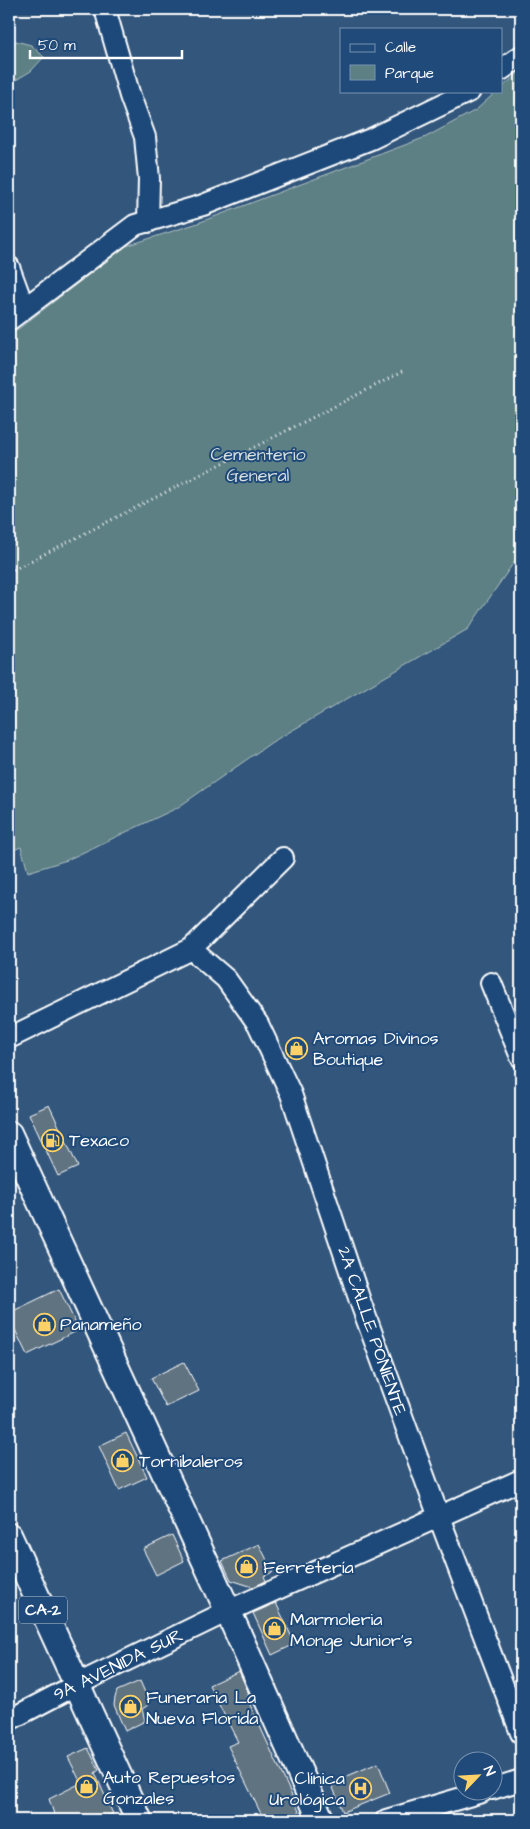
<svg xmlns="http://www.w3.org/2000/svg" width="530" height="1829" font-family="'Architects Daughter',sans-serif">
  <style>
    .green { fill: #5d8084; stroke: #aec0c2 }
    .building { fill: #607381; stroke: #fff }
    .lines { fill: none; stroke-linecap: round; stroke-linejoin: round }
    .minor-casing { stroke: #fff; stroke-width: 24 }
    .major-casing { stroke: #fff; stroke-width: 29 }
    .path { stroke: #fff; stroke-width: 3; stroke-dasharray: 1 4; stroke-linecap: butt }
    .minor { stroke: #1f4a7a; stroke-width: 20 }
    .major { stroke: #1f4a7a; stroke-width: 25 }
    .labels { text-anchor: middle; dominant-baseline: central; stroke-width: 4; stroke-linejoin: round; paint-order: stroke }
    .shield { fill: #1f4a7a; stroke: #bcc9d7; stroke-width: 1 }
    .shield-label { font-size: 16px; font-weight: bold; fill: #fff }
    .park-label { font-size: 18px; fill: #d6dfe0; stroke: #1f4a7a }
    .poi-label { font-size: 18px; fill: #fff; stroke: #1f4a7a; text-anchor: start }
    .street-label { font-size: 18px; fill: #fff; stroke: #1f4a7a }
  </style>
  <rect width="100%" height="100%" fill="#32567c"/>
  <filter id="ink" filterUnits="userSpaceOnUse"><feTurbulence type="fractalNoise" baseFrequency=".02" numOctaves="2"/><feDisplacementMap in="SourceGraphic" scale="10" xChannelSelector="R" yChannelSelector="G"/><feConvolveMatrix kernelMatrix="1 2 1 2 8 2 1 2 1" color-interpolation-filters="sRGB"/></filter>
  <g filter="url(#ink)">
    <g class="green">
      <polygon points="9,38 12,40 31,45 44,57 31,71 16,80 9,97"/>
      <polygon points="521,71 521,552 468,629 272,742 177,808 67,860 28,872 21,847 9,852 9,336 126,246 195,224 426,137 476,110 497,91 501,91 501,88"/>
    </g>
    <g class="building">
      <polygon points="49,1105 78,1167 58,1176 29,1114"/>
      <polygon points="59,1289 79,1330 27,1355 9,1317 9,1313"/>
      <polygon points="184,1362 199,1391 166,1407 151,1378"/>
      <polygon points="126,1433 147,1477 119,1490 99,1446"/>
      <polygon points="172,1535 184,1561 156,1575 143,1549"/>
      <polygon points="259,1544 273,1572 264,1576 266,1581 253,1587 231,1580 222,1561"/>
      <polygon points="276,1603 295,1644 272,1655 253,1613"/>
      <polygon points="239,1671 249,1694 246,1696 303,1820 264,1820 228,1746 238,1742 209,1685"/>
      <polygon points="140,1681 150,1704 142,1709 145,1721 125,1731 114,1705 115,1698 117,1691"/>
      <polygon points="88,1748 99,1770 95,1773 113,1814 93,1820 56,1820 49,1799 81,1783 68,1757"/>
      <polygon points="378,1763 390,1793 343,1812 331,1783"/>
    </g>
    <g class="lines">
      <defs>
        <g id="minor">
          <polyline points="105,9 130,96 145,137 149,179 148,222"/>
          <polyline points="501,70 521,56"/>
          <polyline points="9,267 24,308"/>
          <polyline points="9,320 135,225 203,205 371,139 470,91"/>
          <polyline points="191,949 226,979 258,1024 291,1094 360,1301 439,1517 521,1733"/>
          <polyline points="491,983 521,1057"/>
          <polyline points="9,1038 191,949 283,858"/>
          <polyline points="9,1720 78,1684 228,1611 521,1480"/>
          <polyline points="492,1789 521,1780"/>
          <polyline points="386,1820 482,1792"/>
        </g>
        <g id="major">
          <polyline points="9,1134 228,1611 321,1820"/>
          <polyline points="9,1536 139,1820"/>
        </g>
      </defs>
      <use href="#minor" class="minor-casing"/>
      <use href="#major" class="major-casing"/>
      <polyline class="path" points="9,572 404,371"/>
      <use href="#minor" class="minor"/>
      <use href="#major" class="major"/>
    </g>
  </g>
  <defs>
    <symbol id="shop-ring" viewBox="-11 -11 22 22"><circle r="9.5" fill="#1f4a7a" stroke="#ffd166" stroke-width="1.5"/><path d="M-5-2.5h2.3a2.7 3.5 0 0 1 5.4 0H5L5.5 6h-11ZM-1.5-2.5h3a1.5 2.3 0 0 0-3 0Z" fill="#ffd166"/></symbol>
    <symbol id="fuel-ring" viewBox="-11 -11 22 22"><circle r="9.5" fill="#1f4a7a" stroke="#ffd166" stroke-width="1.5"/><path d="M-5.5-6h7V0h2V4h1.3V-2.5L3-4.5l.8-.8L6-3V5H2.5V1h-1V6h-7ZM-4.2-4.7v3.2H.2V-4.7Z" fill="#ffd166"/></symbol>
    <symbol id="hospital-ring" viewBox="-11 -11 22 22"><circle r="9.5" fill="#1f4a7a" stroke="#ffd166" stroke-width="1.5"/><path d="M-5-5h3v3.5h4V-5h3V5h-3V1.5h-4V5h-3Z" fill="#ffd166"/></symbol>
  </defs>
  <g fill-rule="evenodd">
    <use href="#shop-ring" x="284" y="1036" width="25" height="25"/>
    <use href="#fuel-ring" x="40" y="1128" width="25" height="25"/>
    <use href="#shop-ring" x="32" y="1312" width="25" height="25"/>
    <use href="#shop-ring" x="110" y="1448" width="25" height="25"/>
    <use href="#shop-ring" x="234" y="1554" width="25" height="25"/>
    <use href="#shop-ring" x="262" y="1616" width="25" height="25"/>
    <use href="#shop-ring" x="118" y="1694" width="25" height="25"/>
    <use href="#shop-ring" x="74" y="1774" width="25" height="25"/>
    <use href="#hospital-ring" x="348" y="1776" width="25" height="25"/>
  </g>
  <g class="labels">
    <rect class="shield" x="19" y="1596.5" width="48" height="27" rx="4"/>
    <g class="shield-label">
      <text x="43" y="1610">CA-2</text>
    </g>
    <g class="park-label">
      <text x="258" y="454">Cementerio<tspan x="258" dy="21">General</tspan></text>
    </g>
    <g class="poi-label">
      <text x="313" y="1038">Aromas Divinos<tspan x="313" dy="21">Boutique</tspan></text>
      <text x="69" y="1140">Texaco</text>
      <text x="60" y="1324">Panameño</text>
      <text x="139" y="1461">Tornibaleros</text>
      <text x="263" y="1567">Ferretería</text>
      <text x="290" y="1619">Marmoleria<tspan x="290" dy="21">Monge Junior's</tspan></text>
      <text x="146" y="1697">Funeraria La<tspan x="146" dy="21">Nueva Florida</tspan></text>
      <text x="103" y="1777">Auto Repuestos<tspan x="103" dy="21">Gonzales</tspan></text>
      <text x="345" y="1778" text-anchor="end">Clínica<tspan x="345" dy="21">Urológica</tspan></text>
    </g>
    <g class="street-label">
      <text transform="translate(372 1331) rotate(71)">2A CALLE PONIENTE</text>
      <text transform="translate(118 1665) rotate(-26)">9A AVENIDA SUR</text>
    </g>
  </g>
  <rect width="530" height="1829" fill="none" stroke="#1f4a7a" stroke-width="30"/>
  <rect x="15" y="15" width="500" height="1799" fill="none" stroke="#fff" stroke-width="2" filter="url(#ink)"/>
  <rect x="340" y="28" width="162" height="65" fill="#1f4a7a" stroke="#7992af"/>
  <rect x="350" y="44" width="25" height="8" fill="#1f4a7a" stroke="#7992af"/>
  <text x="385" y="52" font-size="15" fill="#ffffff">Calle</text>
  <rect x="350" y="65" width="25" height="15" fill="#5d8084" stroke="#7992af"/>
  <text x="385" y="78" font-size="15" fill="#ffffff">Parque</text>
  <g transform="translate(478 1776) rotate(65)"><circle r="24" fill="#1f4a7a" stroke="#7992af"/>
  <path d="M0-4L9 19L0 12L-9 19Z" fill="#ffd166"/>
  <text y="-8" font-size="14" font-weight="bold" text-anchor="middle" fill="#ffffff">N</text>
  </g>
  <path d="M30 50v8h152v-8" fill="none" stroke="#ffffff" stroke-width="2.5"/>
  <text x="38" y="50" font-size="15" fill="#ffffff" stroke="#1f4a7a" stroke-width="4" paint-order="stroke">50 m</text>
</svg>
